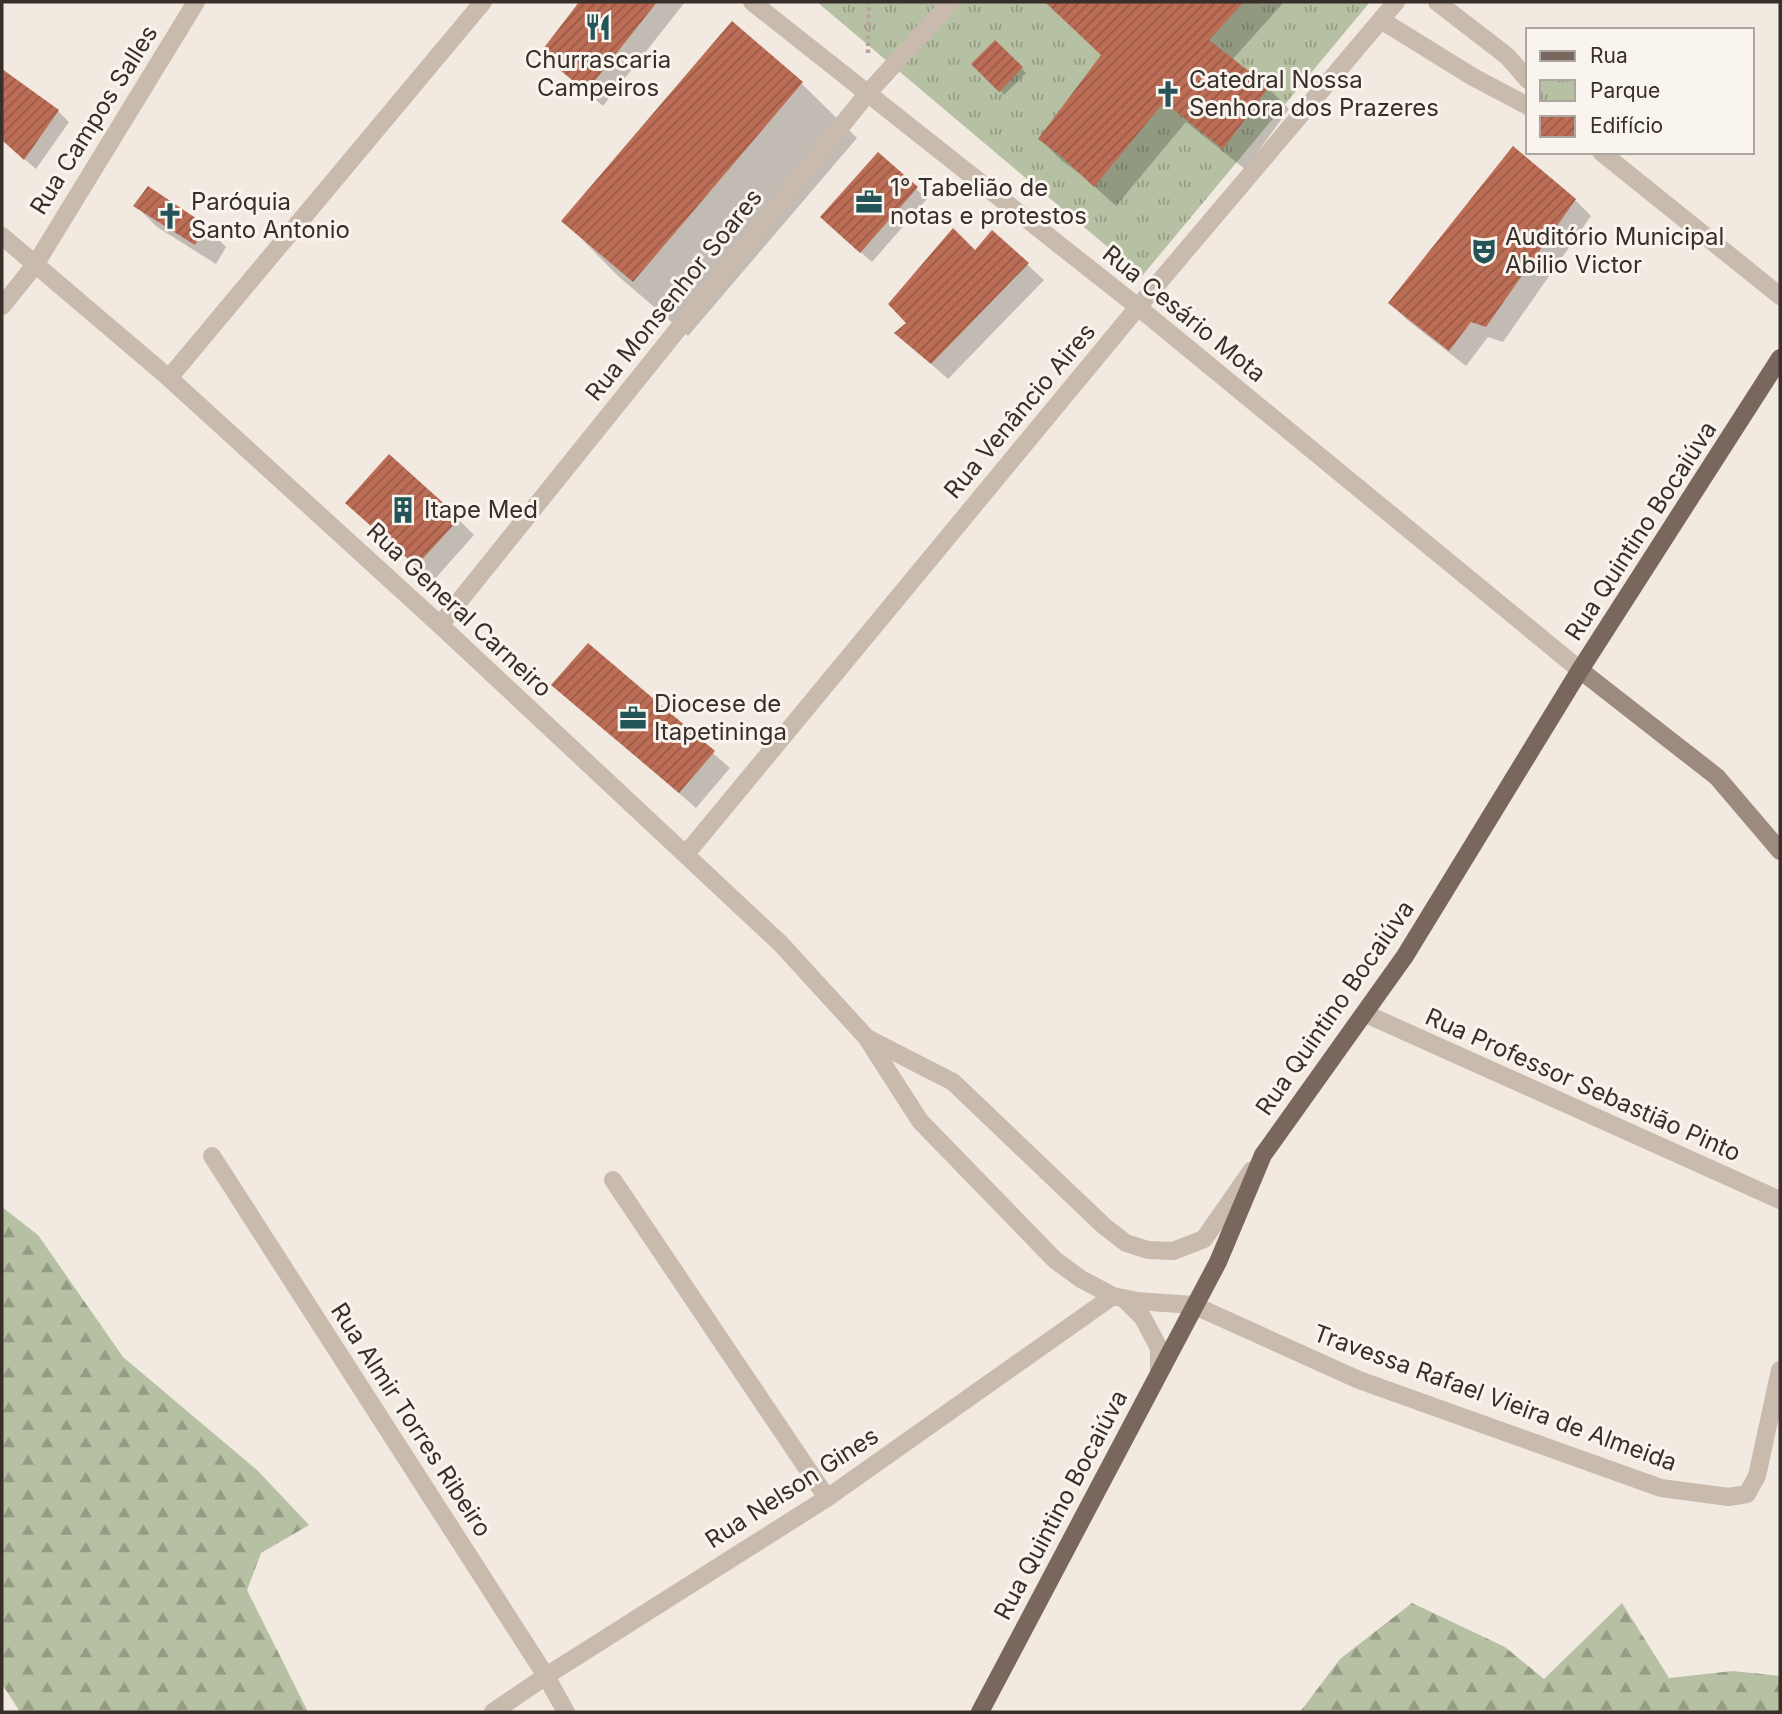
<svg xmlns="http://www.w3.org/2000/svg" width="1782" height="1714" font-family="Inter,sans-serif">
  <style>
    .forest { fill: url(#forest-firs) }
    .park { fill: url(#park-tufts) }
    .shadow { fill: #0003 }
    .building { fill: url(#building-hatch) }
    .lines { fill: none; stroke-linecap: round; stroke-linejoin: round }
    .path { stroke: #b5a498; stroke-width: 4.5; stroke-dasharray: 3.5 3.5; stroke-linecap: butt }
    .minor { stroke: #c9baae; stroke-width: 18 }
    .secondary { stroke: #9d8a7f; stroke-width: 18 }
    .primary { stroke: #79675e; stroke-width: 18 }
    .labels { text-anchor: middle; stroke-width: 6; stroke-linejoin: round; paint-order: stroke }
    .poi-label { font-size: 24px; fill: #382f2b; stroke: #f9f4ee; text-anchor: start }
    .street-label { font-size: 24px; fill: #382f2b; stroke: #f9f4ee }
  </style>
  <defs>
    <pattern id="forest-firs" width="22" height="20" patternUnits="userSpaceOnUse" patternTransform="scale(1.75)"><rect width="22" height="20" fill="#b6c0a2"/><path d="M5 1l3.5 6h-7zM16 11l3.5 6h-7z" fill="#959c84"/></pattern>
    <pattern id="park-tufts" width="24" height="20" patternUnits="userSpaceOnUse" patternTransform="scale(1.75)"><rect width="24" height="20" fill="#b6c0a2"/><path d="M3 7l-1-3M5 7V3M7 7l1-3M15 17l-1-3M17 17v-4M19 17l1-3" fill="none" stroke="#959c84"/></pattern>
    <pattern id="building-hatch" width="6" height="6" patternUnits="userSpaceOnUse" patternTransform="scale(1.75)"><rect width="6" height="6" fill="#bc6d55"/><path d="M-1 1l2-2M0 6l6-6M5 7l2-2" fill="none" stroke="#9a5a47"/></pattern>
  </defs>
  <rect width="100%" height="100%" fill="#f2eae1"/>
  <g class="forest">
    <polygon points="2,1207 38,1235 123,1357 258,1471 309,1525 261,1553 247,1590 308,1712 20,1712 2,1684"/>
    <polygon points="1412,1603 1505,1647 1544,1679 1622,1603 1669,1678 1733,1671 1780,1676 1780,1712 1300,1712 1340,1659"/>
  </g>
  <polygon class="park" points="817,2 1370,2 1142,276"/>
  <g class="shadow">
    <polygon points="581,2 685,2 603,106 542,53"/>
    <polygon points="1046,2 1284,2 1232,60 1268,88 1289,109 1245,169 1186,122 1116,206 1084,177 1061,160 1040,139 1103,56"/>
    <polygon points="732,24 802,84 857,138 688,336 618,276 564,221"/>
    <polygon points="995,42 1026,73 1004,95 974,64"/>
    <polygon points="2,71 58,111 69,122 36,169 2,140"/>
    <polygon points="878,154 927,199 872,262 832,227"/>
    <polygon points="1575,200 1591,216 1503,342 1488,337 1466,366 1406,319 1390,303"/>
    <polygon points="136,206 205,226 226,247 216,264 157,227"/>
    <polygon points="993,233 1044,280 948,379 896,333 909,323"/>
    <polygon points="364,519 458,519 474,535 433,581"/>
    <polygon points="588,645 730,768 696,808 554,685"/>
  </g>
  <g class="building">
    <polygon points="579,2 657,2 586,92 540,53"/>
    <polygon points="1045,2 1244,2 1209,40 1269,87 1223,149 1164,102 1094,187 1061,156 1038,139 1101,55"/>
    <polygon points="732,21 803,82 633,282 561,221"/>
    <polygon points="995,40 1023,67 999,92 971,64"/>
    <polygon points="2,69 59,110 24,160 2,140"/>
    <polygon points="1513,146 1576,199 1486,327 1471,322 1449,351 1388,303"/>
    <polygon points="878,152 918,187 860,253 820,217"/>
    <polygon points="148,186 206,225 195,245 133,206"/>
    <polygon points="953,228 975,250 992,230 1029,263 931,364 894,333 906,323 888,304"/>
    <polygon points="389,454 460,518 416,566 345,503"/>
    <polygon points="588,643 715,751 679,793 551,685"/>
  </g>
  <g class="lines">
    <polyline class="path" points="868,53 869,2"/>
    <g class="minor">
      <polyline points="752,2 1138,307 1580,670"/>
      <polyline points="1437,2 1507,56 1528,80"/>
      <polyline points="1381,20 1473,77 1528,106"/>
      <polyline points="1601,152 1780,296"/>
      <polyline points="2,236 169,378 440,625 781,944 866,1037 920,1121 1055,1260 1081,1279 1113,1296 1137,1301 1193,1305 1359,1380 1661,1488 1729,1497 1747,1494 1757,1476 1780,1370"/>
      <polyline points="2,306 35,265 196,2"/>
      <polyline points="169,378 483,2"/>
      <polyline points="440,625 867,94 951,2"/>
      <polyline points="686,854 1138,307 1396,2"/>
      <polyline points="1366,1014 1780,1200"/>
      <polyline points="869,1039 953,1082 1104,1226 1126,1243 1148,1250 1173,1251 1204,1239 1252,1170"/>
      <polyline points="212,1156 546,1676 566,1712"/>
      <polyline points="613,1180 827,1498"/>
      <polyline points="1123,1298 1143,1318 1159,1348 1159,1371"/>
      <polyline points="493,1712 546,1676 827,1498 1113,1296"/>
    </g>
    <polyline class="secondary" points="1580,670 1717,777 1780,851"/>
    <polyline class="primary" points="980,1712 1218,1262 1263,1155 1405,956 1580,670 1780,358"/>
  </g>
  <defs>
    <symbol id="restaurant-bare" viewBox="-9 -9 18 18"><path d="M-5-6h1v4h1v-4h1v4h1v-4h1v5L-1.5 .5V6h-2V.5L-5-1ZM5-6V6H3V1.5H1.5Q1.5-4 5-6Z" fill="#245457" stroke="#f9f4ee" stroke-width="2.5" paint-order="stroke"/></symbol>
    <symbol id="church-bare" viewBox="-9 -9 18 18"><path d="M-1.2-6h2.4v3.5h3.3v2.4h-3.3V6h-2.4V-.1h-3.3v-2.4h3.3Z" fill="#245457" stroke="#f9f4ee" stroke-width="2.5" paint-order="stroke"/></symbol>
    <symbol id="office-bare" viewBox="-9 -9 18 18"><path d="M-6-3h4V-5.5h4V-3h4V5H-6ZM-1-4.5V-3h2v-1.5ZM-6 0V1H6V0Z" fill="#245457" stroke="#f9f4ee" stroke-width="2.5" paint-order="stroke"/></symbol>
    <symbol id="theatre-bare" viewBox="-9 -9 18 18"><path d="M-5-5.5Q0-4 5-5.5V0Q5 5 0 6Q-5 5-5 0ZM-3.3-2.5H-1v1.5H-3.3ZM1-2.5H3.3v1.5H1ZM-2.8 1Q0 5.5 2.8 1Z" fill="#245457" stroke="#f9f4ee" stroke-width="2.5" paint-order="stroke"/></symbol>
    <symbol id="building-bare" viewBox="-9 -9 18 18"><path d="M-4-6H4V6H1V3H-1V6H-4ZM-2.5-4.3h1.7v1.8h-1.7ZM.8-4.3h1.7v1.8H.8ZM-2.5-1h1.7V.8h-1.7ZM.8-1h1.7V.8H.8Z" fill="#245457" stroke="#f9f4ee" stroke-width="2.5" paint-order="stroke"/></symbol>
  </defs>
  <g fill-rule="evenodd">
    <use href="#restaurant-bare" x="579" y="8" width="38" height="38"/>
    <use href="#church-bare" x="1149" y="75" width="38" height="38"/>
    <use href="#office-bare" x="850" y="183" width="38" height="38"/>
    <use href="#church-bare" x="151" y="197" width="38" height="38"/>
    <use href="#theatre-bare" x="1465" y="232" width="38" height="38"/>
    <use href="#building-bare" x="384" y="491" width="38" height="38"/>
    <use href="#office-bare" x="614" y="699" width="38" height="38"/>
  </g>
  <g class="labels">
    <g class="poi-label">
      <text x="598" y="68" text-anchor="middle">Churrascaria<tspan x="598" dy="28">Campeiros</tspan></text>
      <text x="1189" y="88">Catedral Nossa<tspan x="1189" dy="28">Senhora dos Prazeres</tspan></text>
      <text x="890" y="196">1° Tabelião de<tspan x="890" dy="28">notas e protestos</tspan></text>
      <text x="191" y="210">Paróquia<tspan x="191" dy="28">Santo Antonio</tspan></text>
      <text x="1505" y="245">Auditório Municipal<tspan x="1505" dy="28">Abilio Victor</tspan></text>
      <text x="424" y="518">Itape Med</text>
      <text x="654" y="712">Diocese de<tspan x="654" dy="28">Itapetininga</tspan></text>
    </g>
    <g class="street-label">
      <text transform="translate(94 120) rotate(-58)" y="8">Rua Campos Salles</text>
      <text transform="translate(674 295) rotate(-51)" y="8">Rua Monsenhor Soares</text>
      <text transform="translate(1184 314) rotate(39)" y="8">Rua Cesário Mota</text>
      <text transform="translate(1020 411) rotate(-50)" y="8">Rua Venâncio Aires</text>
      <text transform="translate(1641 531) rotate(-57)" y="8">Rua Quintino Bocaiúva</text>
      <text transform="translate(459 610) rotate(43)" y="8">Rua General Carneiro</text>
      <text transform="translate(1335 1008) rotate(-55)" y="8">Rua Quintino Bocaiúva</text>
      <text transform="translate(1583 1085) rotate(24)" y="8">Rua Professor Sebastião Pinto</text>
      <text transform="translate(1495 1398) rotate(20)" y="8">Travessa Rafael Vieira de Almeida</text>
      <text transform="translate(411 1420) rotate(57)" y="8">Rua Almir Torres Ribeiro</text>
      <text transform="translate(792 1488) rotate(-33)" y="8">Rua Nelson Gines</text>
      <text transform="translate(1061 1505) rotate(-62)" y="8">Rua Quintino Bocaiúva</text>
    </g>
  </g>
  <rect width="1782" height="1714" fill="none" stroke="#382f2b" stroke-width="7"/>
  <rect x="1526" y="28" width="228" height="126" fill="#f9f4ee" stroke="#aca5a0" stroke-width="2"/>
  <rect x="1540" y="51" width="35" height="10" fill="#79675e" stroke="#aca5a0" stroke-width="2"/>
  <text x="1590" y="63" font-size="21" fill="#382f2b">Rua</text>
  <rect x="1540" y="80" width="35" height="21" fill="url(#park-tufts)" stroke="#aca5a0" stroke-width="2"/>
  <text x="1590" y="98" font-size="21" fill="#382f2b">Parque</text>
  <rect x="1540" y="116" width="35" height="21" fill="url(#building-hatch)" stroke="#aca5a0" stroke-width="2"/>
  <text x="1590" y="133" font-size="21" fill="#382f2b">Edifício</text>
</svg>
